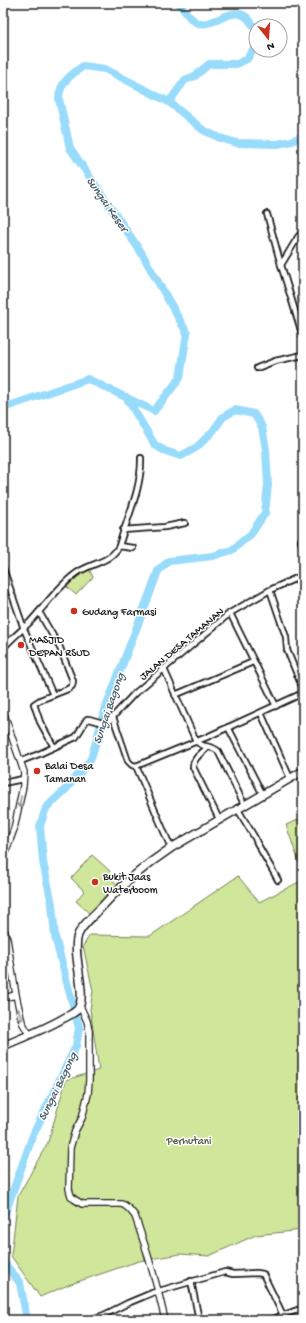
<svg xmlns="http://www.w3.org/2000/svg" width="306" height="1323" font-family="'Gochi Hand',sans-serif">
  <style>
    .green { fill: #cfe69b; stroke: #76815c }
    .lines { fill: none; stroke-linecap: round; stroke-linejoin: round }
    .river { stroke: #98dbfa; stroke-width: 8 }
    .minor-casing { stroke: #1c1c1c; stroke-width: 8 }
    .tertiary-casing { stroke: #1c1c1c; stroke-width: 8 }
    .trunk-casing { stroke: #1c1c1c; stroke-width: 10 }
    .minor { stroke: #fff; stroke-width: 4.5 }
    .tertiary { stroke: #fff; stroke-width: 5.5 }
    .trunk { stroke: #fff; stroke-width: 7 }
    .oneway { stroke: #999 }
    .poi-dot { fill: #c8321e; stroke: #fff; stroke-width: 1.5 }
    .labels { text-anchor: middle; stroke-width: 3; stroke-linejoin: round; paint-order: stroke }
    .poi-label { font-size: 11px; fill: #1c1c1c; stroke: #fff; text-anchor: start }
    .street-label { font-size: 11px; fill: #1c1c1c; stroke: #fff }
    .park-label { font-size: 11px; fill: #525942; stroke: #fff }
    .water-label { font-size: 12px; font-style: italic; fill: #475f6a; stroke: #fff }
  </style>
  <rect width="100%" height="100%" fill="#fff"/>
  <filter id="ink" filterUnits="userSpaceOnUse"><feTurbulence type="fractalNoise" baseFrequency=".025" numOctaves="2"/><feDisplacementMap in="SourceGraphic" scale="8" xChannelSelector="R" yChannelSelector="G"/><feConvolveMatrix kernelMatrix="1 2 1 2 8 2 1 2 1" color-interpolation-filters="sRGB"/></filter>
  <g filter="url(#ink)">
    <g class="green">
      <polygon points="89,569 93,577 76,595 67,587 79,575"/>
      <polygon points="303,818 303,874 286,825"/>
      <polygon points="92,855 110,871 107,875 118,885 91,915 76,901 84,891 71,878"/>
      <polygon points="238,876 259,902 303,880 303,1230 256,1235 209,1256 180,1254 139,1261 68,1285 40,1297 11,1256 18,1196 48,1142 66,1080 99,1070 90,1009 93,991 83,946 90,935 150,936"/>
    </g>
    <g class="lines">
      <g class="river">
        <path d="M179,3C184,10 190,20 198,23C215,28 235,1 250,21C252,24 255,27 256,31"/>
        <polyline points="169,102 185,80 195,76 209,64 237,64 247,59 256,45"/>
        <path d="M3,408L88,379L154,411L180,378L187,333L141,252L70,148L59,99C59,83 71,75 83,66L105,69L169,102L203,130L220,138L237,143L277,144L292,141L303,136"/>
        <polyline points="3,1219 33,1135 76,1046 79,1028 55,937 52,904 43,862 40,826 46,808 67,788 91,759 106,707 150,593 158,571 169,561 213,556 232,550 251,534 265,513 268,485 266,450 262,427 254,414 235,410 223,417 213,431 197,447 181,456 165,451 155,445 126,397"/>
        <polyline points="3,1259 5,1264 20,1283 27,1320"/>
      </g>
      <defs>
        <g id="minor">
          <polyline points="267,214 281,265"/>
          <polyline points="303,231 298,237 281,265 303,337"/>
          <polyline points="257,368 275,361 303,355"/>
          <polyline points="123,530 165,527 185,523"/>
          <polyline points="303,536 301,541 303,549"/>
          <polyline points="119,546 133,548"/>
          <polyline points="3,568 24,629 53,695"/>
          <polyline points="270,590 286,637 287,650 303,689"/>
          <polyline points="39,612 60,648 73,681 72,686 68,689 40,700 34,704 40,722 54,747"/>
          <polyline points="230,613 276,706"/>
          <path d="M3,648C11,639 21,631 30,622C44,607 57,588 74,575C88,563 110,564 119,546C127,518 142,488 141,458"/>
          <path d="M164,669L196,741C202,748 211,745 218,751L244,804"/>
          <polyline points="175,695 253,662"/>
          <polyline points="261,713 290,778"/>
          <polyline points="113,717 128,761 132,765 136,766 171,848"/>
          <polyline points="228,727 262,793"/>
          <path d="M208,747C202,753 193,758 193,767L219,819"/>
          <polyline points="21,761 39,754 76,737 87,719 89,719 103,723 108,722 134,694 230,613 270,590 303,575"/>
          <polyline points="136,766 207,737 303,693"/>
          <polyline points="3,783 23,779"/>
          <polyline points="237,808 255,838 257,843 278,880"/>
          <polyline points="3,973 12,970"/>
          <polyline points="191,1281 199,1320"/>
          <polyline points="88,1320 104,1315 128,1303 152,1293 225,1272 233,1274 257,1273 263,1274 283,1315"/>
          <polyline points="270,1320 303,1308"/>
        </g>
        <g id="tertiary">
          <polyline points="3,711 24,772 23,786 14,829 3,859"/>
          <polyline points="3,927 7,939 16,995 22,1022 29,1034"/>
          <polyline points="3,998 16,995"/>
          <path d="M80,1006L87,1021L89,1030V1080L88,1094L82,1118L75,1131L70,1148L69,1189L71,1196L74,1199L82,1204H121C127,1205 131,1211 135,1216C147,1250 157,1284 165,1320"/>
        </g>
        <path id="trunk" d="M3,1046C24,1037 45,1029 64,1018C68,1016 74,1013 77,1010C89,998 71,954 78,935C81,927 89,920 95,914C118,888 142,867 171,848L303,771"/>
      </defs>
      <use href="#minor" class="minor-casing"/>
      <use href="#tertiary" class="tertiary-casing"/>
      <use href="#trunk" class="trunk-casing"/>
      <use href="#minor" class="minor"/>
      <use href="#tertiary" class="tertiary"/>
      <use href="#trunk" class="trunk"/>
    </g>
    <defs><path id="oneway-shaft" d="M-6 0H5M1.5-3L5.5 0L1.5 3" fill="none" stroke-width="1.6" stroke-linecap="round" stroke-linejoin="round"/></defs>
    <g class="oneway">
      <use href="#oneway-shaft" transform="translate(20 802) rotate(101)"/>
      <use href="#oneway-shaft" transform="translate(20 1015) rotate(77)"/>
    </g>
  </g>
  <g class="poi-dot">
    <circle cx="74" cy="611" r="4"/>
    <circle cx="21" cy="645" r="4"/>
    <circle cx="37" cy="771" r="4"/>
    <circle cx="95" cy="882" r="4"/>
  </g>
  <g class="labels">
    <g class="poi-label">
      <text x="82" y="615">Gudang Farmasi</text>
      <text x="29" y="643">MASJID<tspan x="29" dy="13">DEPAN RSUD</tspan></text>
      <text x="45" y="769">Balai Desa<tspan x="45" dy="13">Tamanan</tspan></text>
      <text x="103" y="880">Bukit Jaas<tspan x="103" dy="13">Waterboom</tspan></text>
    </g>
    <g class="street-label">
      <text transform="translate(181 643) rotate(-40)" y="4">JALAN DESA TAMANAN</text>
    </g>
    <g class="park-label">
      <text x="189" y="1144">Perhutani</text>
    </g>
    <g class="water-label">
      <text transform="translate(108 204) rotate(55)" y="4">Sungai Keser</text>
      <text transform="translate(108 708) rotate(-71)" y="4">Sungai Bagong</text>
      <text transform="translate(57 1086) rotate(-64)" y="4">Sungai Bagong</text>
    </g>
  </g>
  <rect width="306" height="1323" fill="none" stroke="#fff" stroke-width="16"/>
  <rect x="8" y="8" width="290" height="1307" fill="none" stroke="#1c1c1c" stroke-width="1.5" filter="url(#ink)"/>
  <g transform="translate(268 38) rotate(163)"><circle r="19" fill="#ffffff" stroke="#a4a4a4"/>
  <path d="M0-3L7 15L0 10L-7 15Z" fill="#c8321e"/>
  <text y="-6" font-size="11" font-weight="bold" text-anchor="middle" fill="#1c1c1c">N</text>
  </g>
</svg>
